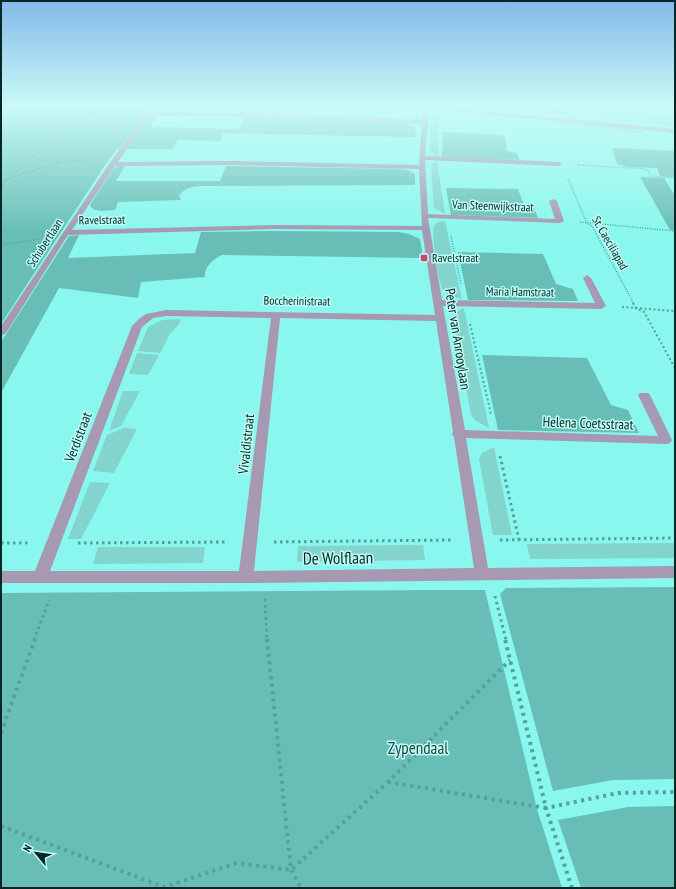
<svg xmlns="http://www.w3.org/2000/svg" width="676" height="889" font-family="'PT Sans Narrow',sans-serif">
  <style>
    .built { fill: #70ebe1 }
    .green { fill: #83d4cd }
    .forest { fill: #68beb6 }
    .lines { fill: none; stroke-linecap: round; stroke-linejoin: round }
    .path-far3 { stroke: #52a19b; stroke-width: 1.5; stroke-dasharray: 1 1.5; stroke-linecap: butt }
    .path-far2 { stroke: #52a19b; stroke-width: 2; stroke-dasharray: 2 2.5; stroke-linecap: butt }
    .path-far1 { stroke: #52a19b; stroke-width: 3; stroke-dasharray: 2.5 3.5; stroke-linecap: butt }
    .path { stroke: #52a19b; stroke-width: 4; stroke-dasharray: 3 4.5; stroke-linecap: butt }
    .street { fill: #a699b1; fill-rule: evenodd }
    .poi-dot { fill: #d3446a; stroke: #bffcf5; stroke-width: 1.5 }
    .labels { text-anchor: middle; stroke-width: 3; stroke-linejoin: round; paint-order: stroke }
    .far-street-label { font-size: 12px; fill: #032826; stroke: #bffcf5 }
    .far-poi-label { font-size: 12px; fill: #032826; stroke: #bffcf5; text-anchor: start }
    .street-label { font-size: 14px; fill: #032826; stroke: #bffcf5 }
    .near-street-label { font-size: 17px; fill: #032826; stroke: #bffcf5 }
    .near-park-label { font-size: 17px; fill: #1f4744; stroke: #bffcf5 }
  </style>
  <rect width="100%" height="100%" fill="#89f7ed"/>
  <g class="built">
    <polygon points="473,107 565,107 565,115"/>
    <polygon points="569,107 675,107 675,125 569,115"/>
  </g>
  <g class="green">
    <polygon points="670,107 675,107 675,126 652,124 651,114 672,116"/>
    <polygon points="432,113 439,114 438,156 430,152"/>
    <polygon points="550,122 642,130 643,134 611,129 550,123"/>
    <polygon points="437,161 445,214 434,208 431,165"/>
    <path d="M445,221L462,299C455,298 447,295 443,290C438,284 431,232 434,226C436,222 441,221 445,221Z"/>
    <polygon points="464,308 489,428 476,421 471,415 453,317 454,313"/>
    <polygon points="181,319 179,324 170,334 160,353 138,351 148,327 162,320"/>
    <polygon points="137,353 159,355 148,375 129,374"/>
    <polygon points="123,391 140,391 121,426 109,431"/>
    <polygon points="124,428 137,429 114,473 93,471 107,435"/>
    <polygon points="494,447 512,535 493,535 479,459 482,453"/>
    <polygon points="90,482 110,483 81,539 68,539"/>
    <polygon points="675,543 675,558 530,559 527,544"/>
    <polygon points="423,545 425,560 297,562 298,546"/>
    <polygon points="98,547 205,547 203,563 93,564"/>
  </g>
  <g class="forest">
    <polygon points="12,107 146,107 141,115 143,115 119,149 117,149 103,168 1,324 1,113"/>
    <polygon points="546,107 566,107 567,116 547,114"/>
    <polygon points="150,115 159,115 150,127 238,129 245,117 403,123 415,127 416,137 223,133 220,141 178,140 173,149 127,149"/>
    <polygon points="443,132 505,135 507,151 517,153 519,160 442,157"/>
    <polygon points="612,148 675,151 675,177 660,176 657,168 627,167 617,164"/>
    <path d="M119,166H125L116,181H220L226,166L399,169L407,170L415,174V185L200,186C191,187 184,188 179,196L181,200L118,202L115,210C107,210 94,214 90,205L114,168Z"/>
    <polygon points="640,177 664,178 675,196 675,230 670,230"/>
    <polygon points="446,188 518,189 524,205 534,207 538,218 451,215"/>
    <path d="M272,231L399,232L409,234L420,239L423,258L222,255C213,259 204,267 205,277L141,282L138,298L59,288L1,393V342L69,236L79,235L68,258L195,253L201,232Z"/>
    <polygon points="458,252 543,254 556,284 573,289 578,301 468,300"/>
    <polygon points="482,355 587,358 611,405 628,410 639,433 498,430"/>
    <polygon points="675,587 675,779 613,780 553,791 500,594 506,588"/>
    <polygon points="445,590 485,590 537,809 562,888 1,888 1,593"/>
    <polygon points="675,806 675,888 581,888 558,820 628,807"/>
  </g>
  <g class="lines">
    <g class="path-far3">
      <polyline points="1,111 10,107"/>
      <polyline points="76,124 120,117"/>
      <polyline points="32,156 60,162 92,160"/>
      <polyline points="578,165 647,169 651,176 675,178"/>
      <polyline points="568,179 587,223 592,226 634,304"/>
      <polyline points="1,181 60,162"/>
      <polyline points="1,189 4,183 41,149 61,136 73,125 105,107"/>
      <polyline points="580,222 675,231"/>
      <polyline points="451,236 461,284"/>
      <polyline points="1,245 39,239"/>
    </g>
    <g class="path-far2">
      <polyline points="633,303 636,308 644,312 675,368"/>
      <polyline points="622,307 675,311"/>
      <polyline points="470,324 491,414"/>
    </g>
    <g class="path-far1">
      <polyline points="500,456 519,540"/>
      <polyline points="500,540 675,538"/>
      <polyline points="274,542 453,540"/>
      <polyline points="1,543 29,543"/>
      <polyline points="78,543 227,542"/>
      <polyline points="495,596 506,640"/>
      <polyline points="265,599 267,640"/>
      <polyline points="34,640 49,600"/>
    </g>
    <g class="path">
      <polyline points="267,639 291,870 301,888"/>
      <polyline points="1,733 35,639"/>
      <polyline points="388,782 546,808 505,639"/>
      <polyline points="1,826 164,887 237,863 291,870 388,782 510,660"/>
      <polyline points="572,888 546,808 618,793 675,792"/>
    </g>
    <path class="street" d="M149,107L154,108L151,112L243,113L422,120L424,107H440L675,129V133L429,109L425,156L559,162L562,164L559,166L425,160L428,214L555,219L549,201L553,199L557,201L564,221L560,223L428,218L442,300L595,303L583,278L587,275L591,278L606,306L601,309L443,306L465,430L658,436L638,395L640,393H648L650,395L672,440L670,443L666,444L466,438L488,568L675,566V578L246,583H1V571H35L132,326L140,318L146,314L166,310L435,315L422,230L274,229L68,235L6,333L1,336V326L109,164ZM149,116L243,117L422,124L419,165L226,161L118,162ZM226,165L419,169L422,226L274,225L72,230L115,166ZM166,316L271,318L239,571H50L142,327L153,318ZM280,318L436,321L453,432L452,434L454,437L474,568L254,571Z"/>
  </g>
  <linearGradient id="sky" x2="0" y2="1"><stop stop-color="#84b8ea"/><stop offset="0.46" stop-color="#cafbf7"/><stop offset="1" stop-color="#cafbf7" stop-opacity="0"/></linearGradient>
  <rect width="676" height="231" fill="url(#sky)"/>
  <rect class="poi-dot" x="420" y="254" width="8" height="8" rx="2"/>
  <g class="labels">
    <g class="far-street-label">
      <text transform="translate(493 206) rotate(2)" y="4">Van Steenwijkstraat</text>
      <text transform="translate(102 220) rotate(-1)" y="4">Ravelstraat</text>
      <text transform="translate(45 243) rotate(-57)" y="4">Schubertlaan</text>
      <text transform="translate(610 243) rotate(60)" y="4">St. Caeciliapad</text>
      <text transform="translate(520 292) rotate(1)" y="4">Maria Hamstraat</text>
      <text transform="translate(297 301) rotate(1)" y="4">Boccherinistraat</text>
    </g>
    <g class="far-poi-label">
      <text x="432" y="262">Ravelstraat</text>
    </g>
    <g class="street-label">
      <text transform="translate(458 339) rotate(81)" y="5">Peter van Anrooylaan</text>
      <text transform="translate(588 423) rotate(2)" y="5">Helena Coetsstraat</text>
      <text transform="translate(78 437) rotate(-69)" y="5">Verdistraat</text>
      <text transform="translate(246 444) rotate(-84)" y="5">Vivaldistraat</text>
    </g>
    <g class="near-street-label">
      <text transform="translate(338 558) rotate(-1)" y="6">De Wolflaan</text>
    </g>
    <g class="near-park-label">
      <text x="418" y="754">Zypendaal</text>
    </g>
  </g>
  <rect width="676" height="889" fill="none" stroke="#032826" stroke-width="4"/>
  <g transform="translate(36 853) rotate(299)" stroke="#bffcf5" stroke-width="3" paint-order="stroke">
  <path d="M0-3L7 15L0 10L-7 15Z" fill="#032826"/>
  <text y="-6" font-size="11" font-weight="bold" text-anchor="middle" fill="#032826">N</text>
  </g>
</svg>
